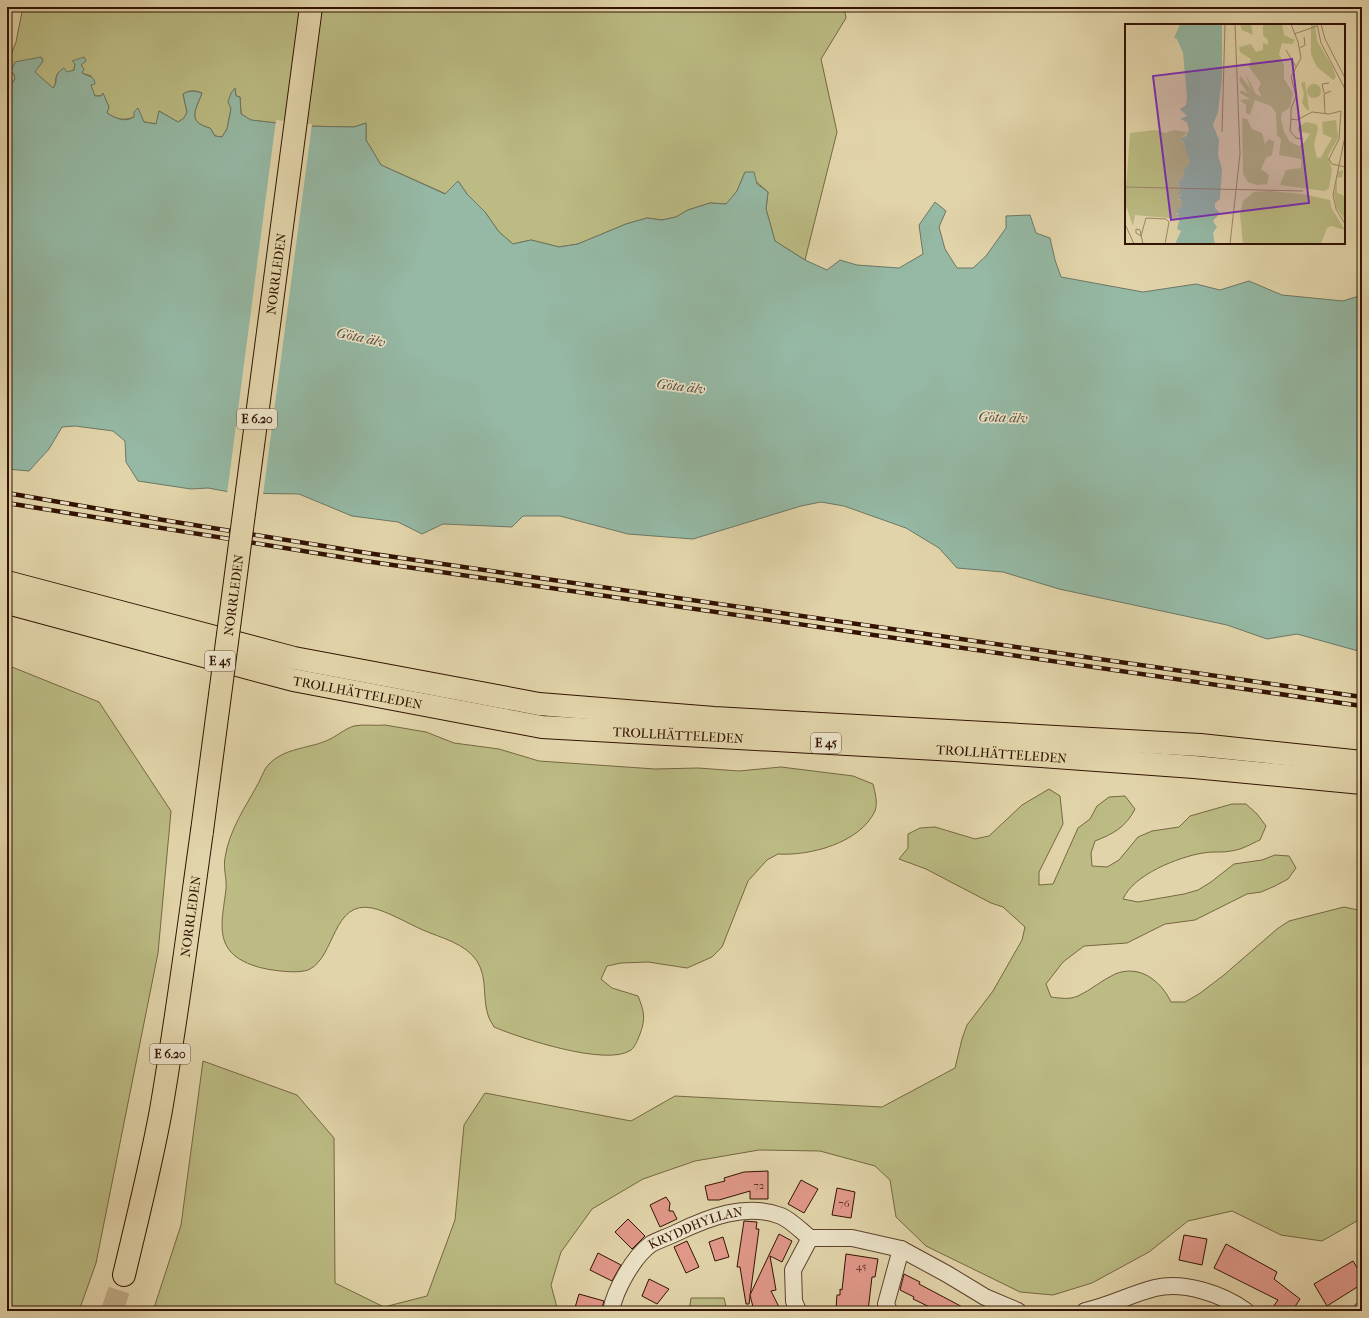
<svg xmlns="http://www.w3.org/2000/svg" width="1369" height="1318" font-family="'IM FELL French Canon',serif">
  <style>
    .green { fill: #bbbb83; stroke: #766742 }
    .water { fill: #95b9a5; stroke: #6d7764 }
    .pier { fill: #e2d4aa }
    .building { fill: #e2998b; stroke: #321302 }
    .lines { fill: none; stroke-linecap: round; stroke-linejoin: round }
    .highway-tunnel { stroke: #bfad88; stroke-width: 22; stroke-dasharray: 22 11; stroke-linecap: butt }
    .minor-casing { stroke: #5e432c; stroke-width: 18 }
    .highway-casing { stroke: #321302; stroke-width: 24 }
    .minor { stroke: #ece3c8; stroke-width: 16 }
    .highway { stroke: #e2d4aa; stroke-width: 22 }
    .rail-casing { stroke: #321302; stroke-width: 4.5 }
    .rail { stroke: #ece3c8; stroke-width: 3; stroke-dasharray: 9; stroke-linecap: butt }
    .highway-bridge-casing { stroke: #321302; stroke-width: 24; stroke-linecap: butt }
    .highway-bridge { stroke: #e2d4aa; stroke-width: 22 }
    .labels { text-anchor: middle; stroke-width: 3.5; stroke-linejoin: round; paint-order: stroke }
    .number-label { font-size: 11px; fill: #5e3424 }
    .shield { fill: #ece3c8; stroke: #6a513d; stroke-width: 1 }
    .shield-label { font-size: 12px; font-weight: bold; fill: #321302 }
    .street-label { font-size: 13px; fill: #321302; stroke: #ece3c8 }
    .water-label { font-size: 14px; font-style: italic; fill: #554d3b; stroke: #ece3c8 }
    .inset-road { fill: none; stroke: #9c8767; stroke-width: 1 }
    .view { fill: #7b2cbf; fill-opacity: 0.15; stroke: #7b2cbf; stroke-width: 2 }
    .inset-edge { fill: none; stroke: #321302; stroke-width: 2 }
  </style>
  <rect width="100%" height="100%" fill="#e2d4aa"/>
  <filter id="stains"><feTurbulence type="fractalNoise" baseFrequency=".005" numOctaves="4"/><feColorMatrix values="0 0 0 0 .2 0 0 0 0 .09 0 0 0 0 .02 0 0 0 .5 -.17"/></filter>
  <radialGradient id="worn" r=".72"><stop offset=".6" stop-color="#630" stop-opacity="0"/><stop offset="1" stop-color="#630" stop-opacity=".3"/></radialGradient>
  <g class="green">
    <path d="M23,7H844L846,18L821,59L837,132L805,260L775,241L766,209L768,192L745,172L737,191L727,204L710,203L688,210L676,217L662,220L647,218L626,224L578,244L559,247L531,240L513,244L499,232L485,212L467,194L458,181L446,194L381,165L366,140V123L354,127L301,126L250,120L241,114L240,97L236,96L235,89L227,129L222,137L215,136L210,128C186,122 196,109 202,93C195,90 189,90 183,94L187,112L185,118L178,122L159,111L157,124L144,122L140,115C126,120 121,122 107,113L109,107L103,94L101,96H95L91,89V76L82,73L79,60L73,61L75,64L74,70L67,73L62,70C53,74 58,82 53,88L34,72L43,61L41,57L14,74L15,79L11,85L7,84V65L16,42Z"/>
    <polygon points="7,665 99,702 171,811 158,953 96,1263 79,1311 7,1311"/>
    <path d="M385,725L426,732L454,743L499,749L539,761L655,769L698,768L739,771L781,767L853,776L873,784C875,792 878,803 875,811C860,843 810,856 778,854L767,860L748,881L722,947L712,957L687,968L648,962L621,963L607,966L601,979L612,988L638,996C644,1011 646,1018 640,1034C638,1039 635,1047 631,1050C607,1067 520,1038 494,1027C492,1023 489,1019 488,1015C482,996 488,979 477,961C465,943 441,938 423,930C409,924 387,911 372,908C333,900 335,956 310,969C300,975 266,970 255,966C212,952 222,923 226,889C227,879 223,868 225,858C229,830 246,806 259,782C262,776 264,769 269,764C285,748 306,749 326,741C336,737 344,729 354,726C363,724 376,726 385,725Z"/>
    <path d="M1049,789L1060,796L1063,824L1039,872V885L1053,884L1078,828L1090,819L1097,806L1109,797L1125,796L1135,809C1126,827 1113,834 1095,841L1091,853L1092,866L1107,867L1119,860L1138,837L1152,831L1179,827L1190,816L1232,804H1246L1257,814L1266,826L1260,840C1251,844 1241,850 1231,851C1222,853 1212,851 1203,853C1178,857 1133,875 1123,899L1138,902L1184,894L1198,890L1211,882L1234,864L1262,860L1275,855L1289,856L1296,868L1288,879L1275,886L1261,892L1247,894L1195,920L1165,924L1127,943L1084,946L1063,962L1046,984L1051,997C1060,998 1069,1000 1078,996C1091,990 1102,980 1115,974C1140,964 1161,981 1171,1002H1185L1199,994L1224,975L1277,929L1289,921L1344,907L1358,910L1362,915V1218L1322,1241L1281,1235L1232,1211L1188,1221L1149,1252L1092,1283L1053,1295L1020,1292L926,1246L896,1217L890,1180L875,1166L820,1151L759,1150L695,1161L643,1179L592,1209L561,1252L551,1285L558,1311H153L181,1225L203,1061L297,1095L334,1138L335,1283L384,1307L427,1296L455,1220L464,1125L485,1093L631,1121L675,1096L882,1107L955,1068L962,1039L967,1025L993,991L1022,940L1025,927L1003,907L991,903L926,869L899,859L908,848V834L920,828L935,827L975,839L989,836L1022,805Z"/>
    <polygon points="691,1298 724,1298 727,1311 689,1311"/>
  </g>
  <path class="water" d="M41,57L43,61L35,72L53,88C60,79 51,77 64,68L67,72L74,70L75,64L72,61L84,57L86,61L81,65L84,69L82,73C89,77 94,75 95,84L91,85L95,96H101L103,93L109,107L107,113C115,118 125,123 134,117V112L138,108L144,122L156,124L159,111L178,122L184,118L187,112L183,94C189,90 195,91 202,93C196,109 186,122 210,128L215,136L222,137L227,129L231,109L228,102L231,93L235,88L236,96L240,97L241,114L251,120L301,126L354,127L366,123V140L381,165L445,194L458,181L467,194L485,212L499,232L513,244L531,240L559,247L578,244L626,224L647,218L662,220L676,217L688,210L710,203L726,204L737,191L745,172H754L757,184L768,192L766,209L775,241L805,260L827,270L840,260L857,265L899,268L923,254L919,225L935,202L946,211L939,227L945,249L957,268H973L986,256L1006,228V216L1030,215L1036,233L1050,238L1055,260L1061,277L1143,292L1196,284L1220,290L1249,281L1282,295L1343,301L1362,295V652L1297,634L1267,639L1227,625L1059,589L1003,572L957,568L939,548L906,528L844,506L821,502L801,506L693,539L628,534L560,516H523L512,527L443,524L422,534L398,522L352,516L299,494L235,493L208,488L191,489L138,481L126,462L125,441L113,431L75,426L62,427L49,449L29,471L7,469V84L11,85L15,79L14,74L11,71L15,62Z"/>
  <polygon class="pier" points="276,120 312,124 263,495 235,495 227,494"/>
  <g class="building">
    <polygon points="768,1171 768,1199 750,1199 750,1191 719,1200 708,1200 705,1186 725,1181 724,1178 744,1172"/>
    <polygon points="801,1180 818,1189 804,1213 788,1204"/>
    <polygon points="837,1188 855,1192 851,1218 832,1215"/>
    <polygon points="666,1197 670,1203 669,1211 673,1211 677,1219 660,1227 650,1205"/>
    <polygon points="628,1219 645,1236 632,1249 615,1232"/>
    <polygon points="744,1221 757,1222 756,1229 759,1229 749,1304 746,1304 740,1267 737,1267"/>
    <polygon points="779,1234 792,1241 782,1262 770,1256 776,1290 771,1291 781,1311 754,1311 750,1295"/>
    <polygon points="1184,1235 1207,1239 1202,1265 1179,1260"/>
    <polygon points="723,1237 729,1257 715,1261 709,1242"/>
    <polygon points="687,1241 699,1267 686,1273 674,1247"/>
    <polygon points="1226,1244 1277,1272 1274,1279 1300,1299 1292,1311 1279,1311 1273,1307 1278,1300 1214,1268"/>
    <polygon points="598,1253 621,1265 612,1281 590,1270"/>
    <polygon points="846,1254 878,1259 875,1277 872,1277 868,1311 836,1308 837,1295 840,1295 840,1289 842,1290"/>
    <polygon points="1353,1261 1362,1276 1362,1284 1327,1306 1314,1284"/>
    <polygon points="904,1274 920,1282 919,1284 970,1311 938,1311 913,1299 914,1297 900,1290"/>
    <polygon points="649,1279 669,1289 657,1304 642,1296"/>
    <polygon points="579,1294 604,1301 601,1311 574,1311"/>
  </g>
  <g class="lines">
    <polyline class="highway-tunnel" points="112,1311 124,1275"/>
    <defs>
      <g id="minor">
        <polyline points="810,1238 852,1238 901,1249 947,1274 985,1297 1018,1311"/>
        <path id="s1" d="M611,1311C615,1290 633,1257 651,1244C658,1240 668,1237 676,1233C707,1218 746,1202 781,1216C791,1220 802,1232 810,1238L793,1270L794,1301L798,1311"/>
        <polyline points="889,1311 886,1304 901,1249"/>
        <path d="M1085,1311C1109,1306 1131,1294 1155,1288C1184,1281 1222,1294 1246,1311"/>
        <polyline points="1361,1311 1362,1310"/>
      </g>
      <g id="highway">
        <polyline points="7,582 294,658 539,704 714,718 1200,745 1362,762"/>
        <path id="s2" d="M7,603L293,680L542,727L955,750L1194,767L1362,783"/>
        <path id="s3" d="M124,1275C137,1220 151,1165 161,1110C177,1017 189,924 202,831"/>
      </g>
    </defs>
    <use href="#minor" class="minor-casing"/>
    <use href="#highway" class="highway-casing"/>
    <use href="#minor" class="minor"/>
    <use href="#highway" class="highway"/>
    <defs>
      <g id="rail">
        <polyline points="7,493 169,521 367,553 1362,697"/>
        <polyline points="7,503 365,561 1362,706"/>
      </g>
    </defs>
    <use href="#rail" class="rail-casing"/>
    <use href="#rail" class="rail"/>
    <defs>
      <g id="highway-bridge">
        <path id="s4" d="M202,831L311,7"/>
      </g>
    </defs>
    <use href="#highway-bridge" class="highway-bridge-casing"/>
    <use href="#highway-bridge" class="highway-bridge"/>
  </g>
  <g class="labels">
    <g class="number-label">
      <text x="759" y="1189">72</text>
      <text x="844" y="1207">76</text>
      <text x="861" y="1270">45</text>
    </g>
    <g class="shield">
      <rect x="237" y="409" width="40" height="20" rx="3"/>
      <rect x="205" y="651" width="30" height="20" rx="3"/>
      <rect x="811" y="733" width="30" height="20" rx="3"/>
      <rect x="150" y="1044" width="40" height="20" rx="3"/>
    </g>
    <g class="shield-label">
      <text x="257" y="423">E 6.20</text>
      <text x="220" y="665">E 45</text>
      <text x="826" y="747">E 45</text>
      <text x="170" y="1058">E 6.20</text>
    </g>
    <g class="street-label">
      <text dy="5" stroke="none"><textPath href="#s4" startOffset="562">NORRLEDEN</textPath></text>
      <text dy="5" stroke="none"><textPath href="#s4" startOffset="238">NORRLEDEN</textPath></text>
      <text dy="5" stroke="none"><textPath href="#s2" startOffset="362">TROLLHÄTTELEDEN</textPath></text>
      <text dy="5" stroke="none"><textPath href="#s2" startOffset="686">TROLLHÄTTELEDEN</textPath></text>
      <text dy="5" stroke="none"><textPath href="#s2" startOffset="1010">TROLLHÄTTELEDEN</textPath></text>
      <text dy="5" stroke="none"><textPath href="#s3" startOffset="365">NORRLEDEN</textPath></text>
      <text dy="5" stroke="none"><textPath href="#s1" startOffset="127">KRYDDHYLLAN</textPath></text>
    </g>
    <g class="water-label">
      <text transform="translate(361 337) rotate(12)" y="5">Göta älv</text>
      <text transform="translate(681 386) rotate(7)" y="5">Göta älv</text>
      <text transform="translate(1003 417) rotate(2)" y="5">Göta älv</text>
    </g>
  </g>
  <g transform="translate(1125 24)">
    <rect width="220" height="220" fill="#e2d4aa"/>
    <path d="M115,0H126L128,11L117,6ZM138,0H157L159,11L170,16L167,20L157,19L154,30L159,41V55L168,69L165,83L157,89L156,95L159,108L165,118L174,122L178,120L185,110L173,107V103L181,98L191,100L193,104L189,121L192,134L196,133L207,114L198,110L197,98L211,96L213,114L203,132L207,146L204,164L200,167L155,161L161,146L176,144V135L154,131L156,115L152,111L151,89L146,82L130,76L125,91L121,89V81L115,76L125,75L115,69L116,66L123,70L114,56L116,52L126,66L120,49L131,70L137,73L133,65L136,59L124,43L126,35L115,28L114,23L126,20L131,28L138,26V19L143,21V16L138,11ZM186,0H190L192,17L207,42L211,53L208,56L192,43L189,37L186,30ZM180,58L184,85L183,87L177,79L179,70L176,59ZM182 67a7 7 0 1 1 14 0a7 7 0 1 1-14 0ZM117,94L122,95L127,105L137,109L140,120L144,115L149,118L147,131L141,134L136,145L144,151L142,160L132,161L123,158L118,150ZM30,106L41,109L49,106L63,108L54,116L58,117L65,139L59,146L58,154L54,156L55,168L53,170L57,171L53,176H56L57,182L51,191L55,195L10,191L8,202L0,179L5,109ZM218,146L217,153L212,154V169L218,171L220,178V196L211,183L209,170L213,148ZM144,167L177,170L205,176L207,185L220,206L206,202L202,204L196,220H118L115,190L118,177L129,168Z" fill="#bbbb83"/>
    <path d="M55,0H97V55L93,88L88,101L94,116L93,131L97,145L95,175L90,179V184L95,189L88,197L92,203L88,209L90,220H50L56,207L52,205L55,194L51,191L54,190L51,187L57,182L56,176L53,174L57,171L52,170L55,168L54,156L58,154L59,146L65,139L58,117L54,115L61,112L64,106L62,98L55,95L62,92L55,85L61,81L62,72L58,29L52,15L49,14Z" fill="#95b9a5"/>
    <path class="inset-road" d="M192,0L196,19L220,65M196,0L200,15L220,54M169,10L192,2M175,24L180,21L179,13M161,26L171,43M199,69L197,60L204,59M0,75V108M200,90L199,70L206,67M166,95V85L171,72L166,53L176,34L173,18L166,0M97,108L100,0M220,112L208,171L211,185L220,200M178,115L171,114L165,107L166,95L172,96L187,88L204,90L216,87L214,115L204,135L207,140L220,143M220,147V176M0,163L178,167M0,200L9,220M16,212L21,194L41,195L44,198L40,220M16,212L11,209V205L15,206L18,220M105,220L115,130L110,0"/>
    <path class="view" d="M167,35L184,179L46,196L28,52Z"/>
    <rect width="220" height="220" class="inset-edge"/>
  </g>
  <rect width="1369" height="1318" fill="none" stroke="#e2d4aa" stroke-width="24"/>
  <rect x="8" y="8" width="1353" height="1302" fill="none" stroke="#321302" stroke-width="2"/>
  <rect x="12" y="12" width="1345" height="1294" fill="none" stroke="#321302"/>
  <rect width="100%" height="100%" filter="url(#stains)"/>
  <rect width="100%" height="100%" fill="url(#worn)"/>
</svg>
